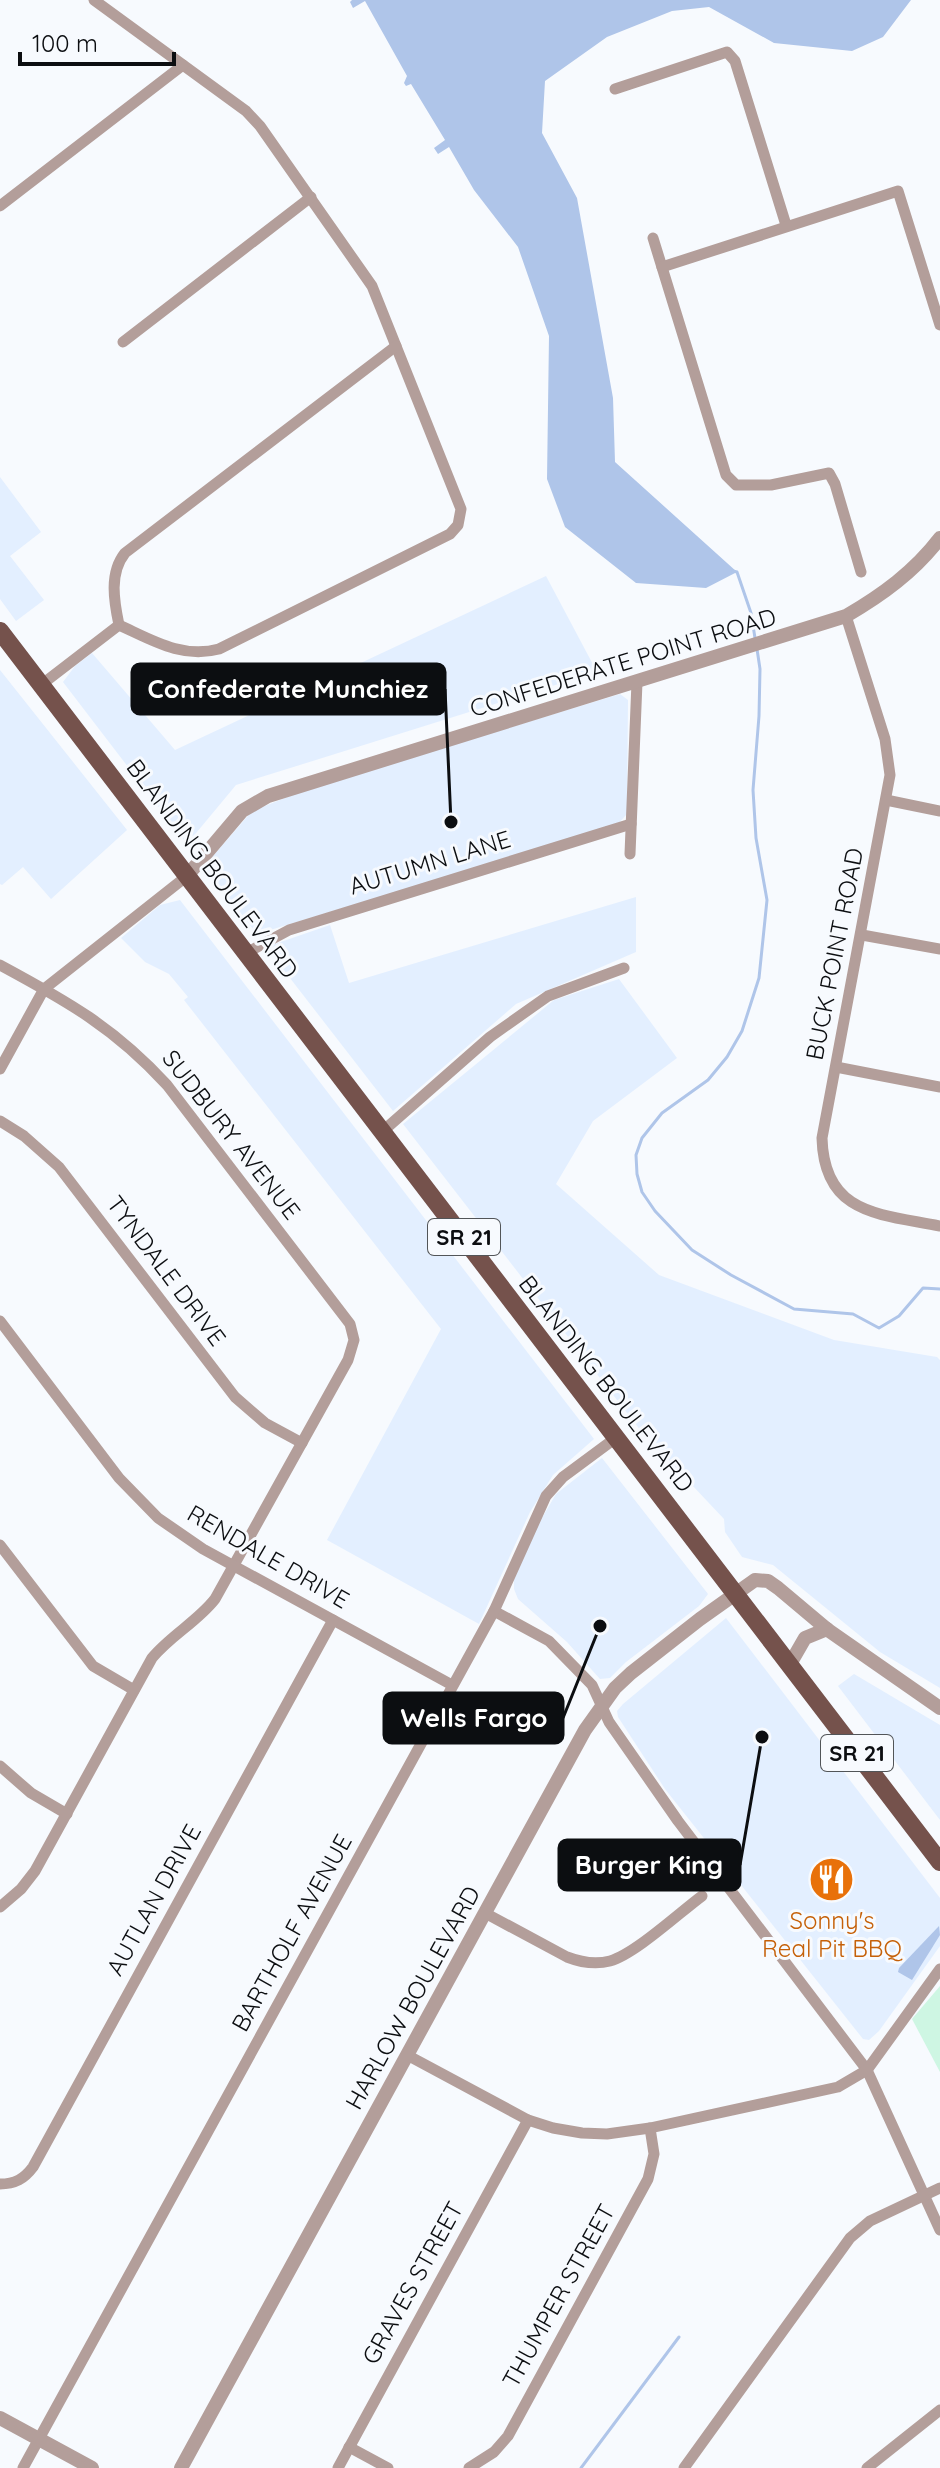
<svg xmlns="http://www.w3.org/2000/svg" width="940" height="2468" font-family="Quicksand,sans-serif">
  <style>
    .built { fill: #e3efff }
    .green { fill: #cef6e3 }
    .water { fill: #afc5e9 }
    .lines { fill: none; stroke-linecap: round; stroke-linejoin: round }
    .stream { stroke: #afc5e9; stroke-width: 3 }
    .minor { stroke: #b39e9a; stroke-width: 11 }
    .tertiary { stroke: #b39e9a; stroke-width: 14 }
    .primary { stroke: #75524c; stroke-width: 18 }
    .labels { text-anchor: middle; stroke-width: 6; stroke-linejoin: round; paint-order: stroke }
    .shield { fill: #f7fafe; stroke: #525558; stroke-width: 2 }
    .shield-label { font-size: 22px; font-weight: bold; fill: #0c0e11 }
    .street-label { font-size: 24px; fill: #0c0e11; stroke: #f7fafe }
    .food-label { font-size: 24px; fill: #c56008; stroke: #f7fafe }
    .leader { fill: none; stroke: #0c0e11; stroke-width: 3 }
    .callout-dot { fill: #0c0e11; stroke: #f7fafe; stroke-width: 3 }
    .callout { fill: #0c0e11; stroke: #0c0e11; stroke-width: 3 }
    .callout-label { font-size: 26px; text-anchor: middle; font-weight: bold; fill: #fff }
  </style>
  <rect width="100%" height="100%" fill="#f7fafe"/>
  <g class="built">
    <polygon points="0,477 41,532 10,556 44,600 16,621 0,599"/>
    <polygon points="546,576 597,672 236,785 187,844 63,682 75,666 92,653 175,750"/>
    <polygon points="0,670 127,830 51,899 23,867 2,885 0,884"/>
    <polygon points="620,694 628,700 627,814 617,825 257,934 206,869 207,863 252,811 308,789"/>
    <polygon points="636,897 636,952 516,1004 393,1111 269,951 272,945 330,925 349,983"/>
    <polygon points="180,900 594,1439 553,1475 530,1512 479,1624 327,1540 441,1329 184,1000 188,997 169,974 145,962 121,938 160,905"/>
    <polygon points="619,979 677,1058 593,1121 556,1184 659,1275 834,1340 937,1357 940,1360 940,1688 880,1652 773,1565 742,1557 725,1532 724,1519 641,1431 403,1124 554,1000"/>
    <polygon points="602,1458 708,1594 699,1606 626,1662 610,1678 600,1679 567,1642 518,1599 514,1589 514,1579 539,1523 556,1494"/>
    <polygon points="726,1618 940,1898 940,1946 879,2031 869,2040 863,2039 665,1789 618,1717 617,1711 623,1704"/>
    <polygon points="854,1674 940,1725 940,1820 838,1686"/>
  </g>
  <polygon class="green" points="940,1986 940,2072 912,2019"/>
  <g class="water">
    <polygon points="352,0 911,0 883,37 852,51 774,43 709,7 672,11 607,37 545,81 542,133 577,198 613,398 615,462 737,572 706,588 636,583 565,527 547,479 549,336 518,247 474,190 449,147 438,154 434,148 445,140 411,84 406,86 404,83 407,76 365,1 353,8 350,2"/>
    <polygon points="939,1926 940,1935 912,1980 898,1972 899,1968"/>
  </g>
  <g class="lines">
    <g class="stream">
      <polyline points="733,571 737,572 751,613 755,638"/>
      <polyline points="757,649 760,669 759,716 753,790 756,838 767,900 759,978 742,1031 727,1057 708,1080 662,1113 642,1138 636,1155 637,1174 642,1192 655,1211 692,1250 731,1275 794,1309 853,1314 879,1328 899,1316 923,1288 940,1289"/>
      <polyline points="581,2468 679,2337"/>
    </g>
    <g class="minor">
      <path d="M94,0L246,111L260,126L372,286L461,509L458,525L450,534L219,649C182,659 152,640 119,625"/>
      <polyline points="615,89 727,52 735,61 786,225"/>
      <polyline points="0,206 183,65"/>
      <polyline points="653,238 726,475 736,485 771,485 829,473 835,484 861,572"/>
      <polyline points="662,267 898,191 940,325"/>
      <polyline points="123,342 311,197"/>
      <path d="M846,616L885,739L890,775L822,1138C824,1215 880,1214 940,1226"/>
      <path d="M119,625C114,601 109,573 125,553L396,346"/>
      <polyline points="41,685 119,625"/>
      <polyline points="886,800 940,811"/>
      <polyline points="630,854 637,682"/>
      <polyline points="862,935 940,949"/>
      <polyline points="246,953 289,930 631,824"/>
      <path d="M0,965C67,1001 115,1028 167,1085L350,1324L354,1340L348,1360L215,1599C197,1622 171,1635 152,1658L35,1871L21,1889L0,1907"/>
      <polyline points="836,1067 940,1087"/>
      <polyline points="0,1069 44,989 187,876"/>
      <polyline points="0,1121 24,1136 59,1167 235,1397 265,1423 302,1443"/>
      <polyline points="383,1131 490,1037 548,996 624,968"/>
      <polyline points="0,1321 119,1478 158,1518 203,1549 452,1685"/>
      <polyline points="0,1545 93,1666 134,1690"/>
      <polyline points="494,1611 549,1641 592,1685 609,1722 678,1821 867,2070 940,2230"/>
      <polyline points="0,1766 31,1793 67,1814"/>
      <path d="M485,1913L567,1957C580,1962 595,1965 610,1961C635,1954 679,1913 702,1896"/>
      <polyline points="407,2055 528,2120 553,2128 582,2133 607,2134 650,2128 838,2087 867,2070 940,1969"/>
      <path d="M0,2184C15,2184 24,2179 33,2167L333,1620"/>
      <polyline points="349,2447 388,2468"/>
      <polyline points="23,2468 494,1611 546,1496 563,1477 617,1437"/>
      <polyline points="338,2468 528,2120"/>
      <polyline points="469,2468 494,2452 508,2436 648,2179 654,2154 650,2128"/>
      <polyline points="684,2468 850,2238 870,2221 940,2188"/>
      <polyline points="867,2468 940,2410"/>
    </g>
    <g class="tertiary">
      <path d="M187,876L242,811L268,796L846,616C882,595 914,572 940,538"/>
      <polyline points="790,1664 805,1638 827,1629"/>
      <polyline points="0,2418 92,2468"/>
      <polyline points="181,2468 585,1730 615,1688 631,1673 700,1619 755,1580 768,1581 778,1588 828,1630 940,1708"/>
    </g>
    <polyline class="primary" points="0,631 940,1862"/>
  </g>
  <defs>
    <symbol id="restaurant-disc" viewBox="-11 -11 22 22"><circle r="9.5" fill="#e8710a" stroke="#f7fafe"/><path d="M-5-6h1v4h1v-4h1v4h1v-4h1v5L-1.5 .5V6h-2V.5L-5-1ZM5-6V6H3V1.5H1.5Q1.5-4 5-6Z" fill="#fff"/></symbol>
  </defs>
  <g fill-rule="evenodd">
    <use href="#restaurant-disc" x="806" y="1854" width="51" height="51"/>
  </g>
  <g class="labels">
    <g class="shield">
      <rect x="428" y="1219" width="72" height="36" rx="6"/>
      <rect x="821" y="1735" width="72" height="36" rx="6"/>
    </g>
    <g class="shield-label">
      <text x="464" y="1245">SR 21</text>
      <text x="857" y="1761">SR 21</text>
    </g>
    <g class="street-label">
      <text transform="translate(623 663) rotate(-17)" y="8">CONFEDERATE POINT ROAD</text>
      <text transform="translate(430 863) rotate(-17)" y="8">AUTUMN LANE</text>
      <text transform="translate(212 869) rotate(53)" y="8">BLANDING BOULEVARD</text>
      <text transform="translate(835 954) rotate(-79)" y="8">BUCK POINT ROAD</text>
      <text transform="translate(231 1135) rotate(52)" y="8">SUDBURY AVENUE</text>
      <text transform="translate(166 1271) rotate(53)" y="8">TYNDALE DRIVE</text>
      <text transform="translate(606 1384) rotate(52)" y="8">BLANDING BOULEVARD</text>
      <text transform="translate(268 1557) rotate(30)" y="8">RENDALE DRIVE</text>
      <text transform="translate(154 1900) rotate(-61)" y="8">AUTLAN DRIVE</text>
      <text transform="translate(292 1933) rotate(-61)" y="8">BARTHOLF AVENUE</text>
      <text transform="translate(413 1998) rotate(-61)" y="8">HARLOW BOULEVARD</text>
      <text transform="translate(413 2283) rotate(-61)" y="8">GRAVES STREET</text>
      <text transform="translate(559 2296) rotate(-61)" y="8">THUMPER STREET</text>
    </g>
    <g class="food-label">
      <text x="832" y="1929">Sonny's<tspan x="832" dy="28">Real Pit BBQ</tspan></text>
    </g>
  </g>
  <path class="leader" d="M451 822L445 689M600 1626L563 1718M762 1737L740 1865"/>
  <g class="callout-dot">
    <circle cx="451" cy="822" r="8"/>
    <circle cx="600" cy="1626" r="8"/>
    <circle cx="762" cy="1737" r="8"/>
  </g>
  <g class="callout">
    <rect x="132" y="664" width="313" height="50" rx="8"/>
    <rect x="384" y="1693" width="179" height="50" rx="8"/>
    <rect x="559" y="1840" width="181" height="50" rx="8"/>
  </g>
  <g class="callout-label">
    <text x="288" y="698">Confederate Munchiez</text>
    <text x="474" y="1727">Wells Fargo</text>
    <text x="649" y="1874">Burger King</text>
  </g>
  <path d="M20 52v12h154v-12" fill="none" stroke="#0c0e11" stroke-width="4"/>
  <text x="32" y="52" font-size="24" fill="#0c0e11" stroke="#f7fafe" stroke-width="6" paint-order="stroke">100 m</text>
</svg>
